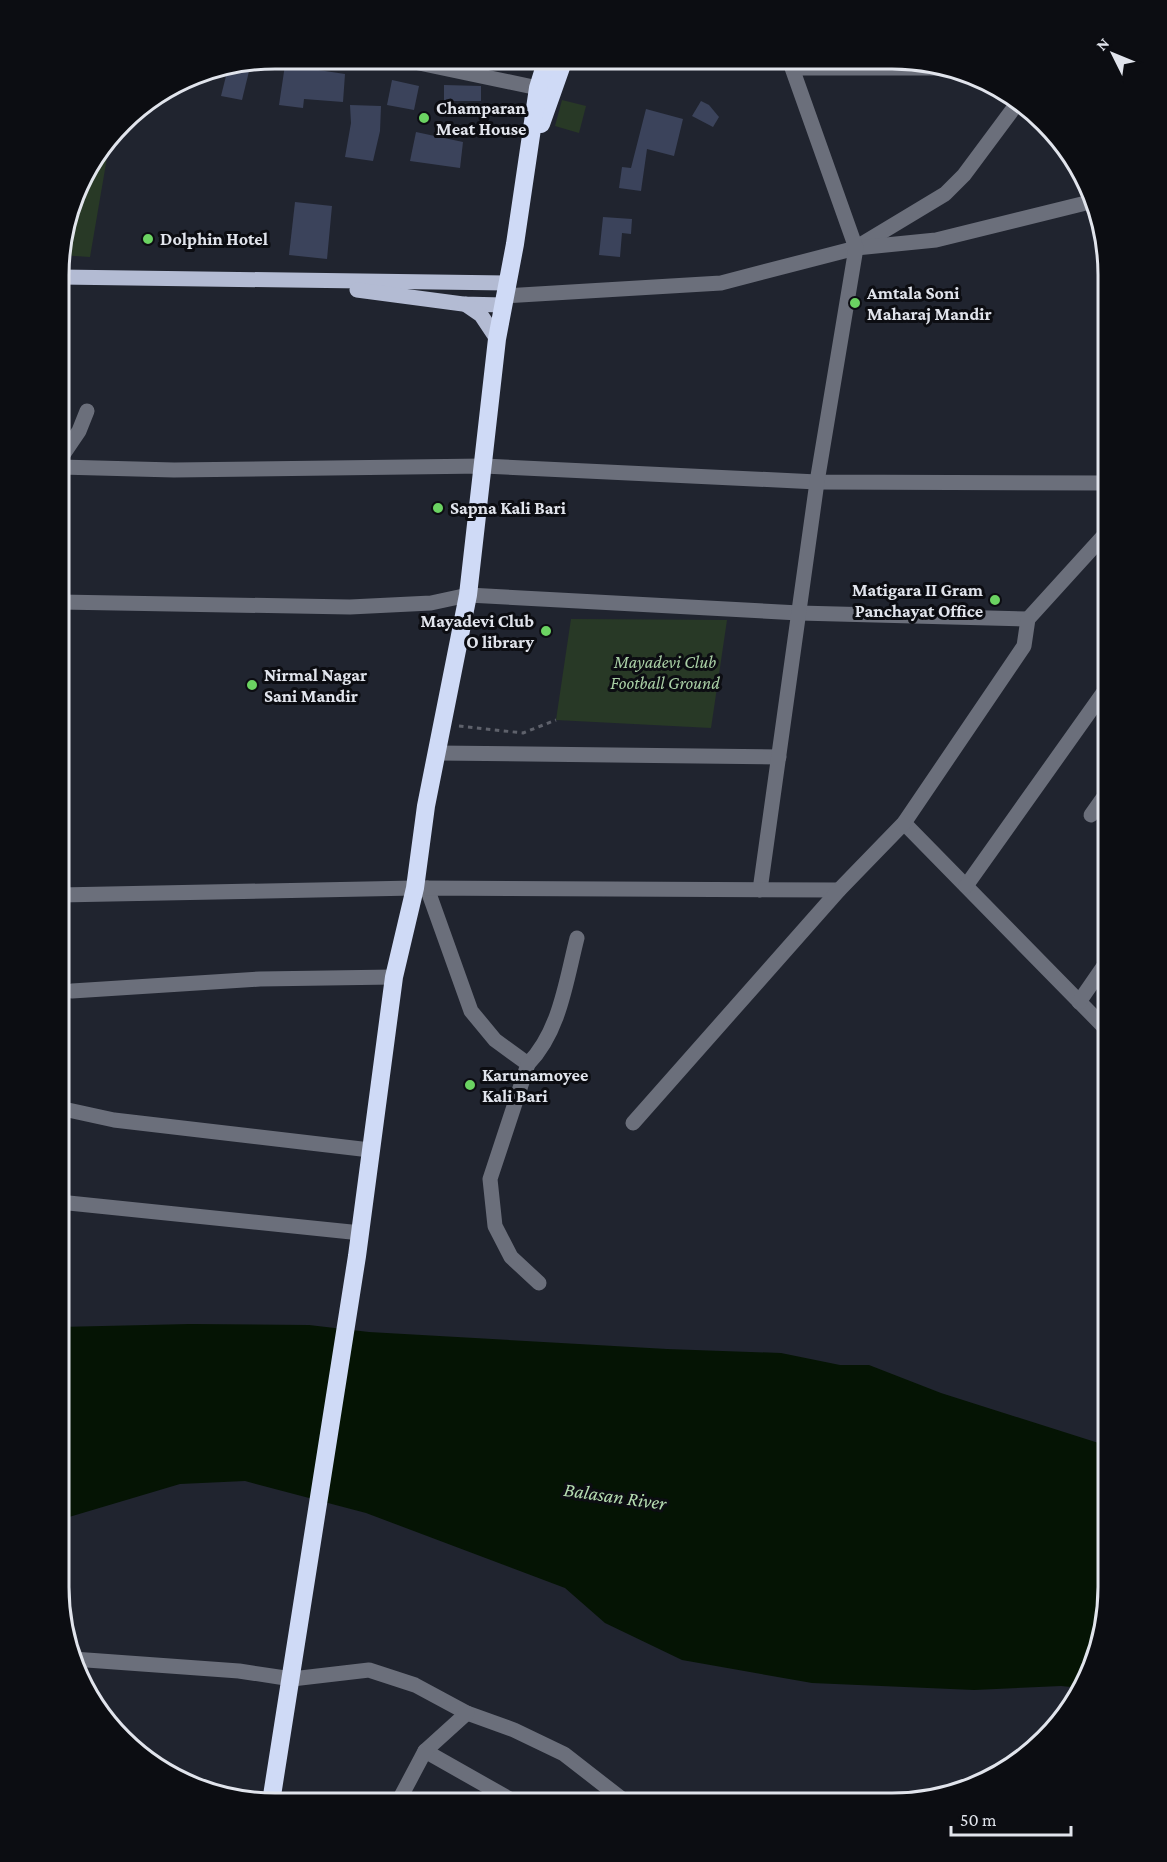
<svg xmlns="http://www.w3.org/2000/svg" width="1167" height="1862" font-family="'Crimson Pro',serif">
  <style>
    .green { fill: #283926 }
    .water { fill: #051404 }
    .building { fill: #3b435b }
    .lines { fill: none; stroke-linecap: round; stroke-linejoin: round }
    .path { stroke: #5e616b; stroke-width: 3; stroke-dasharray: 4.5 4.5; stroke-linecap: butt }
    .minor { stroke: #6b6f7b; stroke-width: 15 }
    .major { stroke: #b3bbd3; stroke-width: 15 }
    .highway { stroke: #cfdaf6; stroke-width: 18 }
    .poi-dot { fill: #6bd362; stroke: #0c0d12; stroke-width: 2 }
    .labels { text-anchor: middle; stroke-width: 6; stroke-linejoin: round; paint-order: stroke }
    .poi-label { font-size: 18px; font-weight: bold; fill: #e1e4ec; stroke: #0c0d12; text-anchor: start }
    .park-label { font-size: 18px; font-style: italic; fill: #a9cfa5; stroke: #0c0d12 }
    .water-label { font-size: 20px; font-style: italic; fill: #b5dcb1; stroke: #0c0d12 }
    .rim { fill: none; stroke: #e1e4ec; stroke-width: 3 }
  </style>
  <rect width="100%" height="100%" fill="#20242f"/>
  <g class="green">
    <polygon points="562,100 586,106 579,133 555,126"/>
    <polygon points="110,140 90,257 60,255 60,247 81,179"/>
    <polygon points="571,619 727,620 711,728 556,720"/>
  </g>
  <path class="water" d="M190,1324L309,1325L369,1332L667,1349L781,1353L840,1365H869L941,1393L1108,1446C1108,1523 1120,1620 1081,1688L1061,1686L974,1690L812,1683L682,1660L605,1623L565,1588L366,1513L245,1481L180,1484L59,1520V1327Z"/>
  <g class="building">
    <polygon points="251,63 242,100 221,96 228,68"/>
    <polygon points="285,65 345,74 343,102 304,99 303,108 279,105"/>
    <polygon points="392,80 419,86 414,110 387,105"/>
    <polygon points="444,85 481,86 481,101 444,101"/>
    <polygon points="701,101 709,105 719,117 713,127 692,116"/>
    <polygon points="350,105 381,106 380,131 373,161 345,157 351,123"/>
    <polygon points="646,109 683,119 674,156 647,149 641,191 619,188 622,167 631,168"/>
    <polygon points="416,132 463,142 460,168 410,161"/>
    <polygon points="295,202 332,206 327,259 289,255"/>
    <polygon points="603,217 632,219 631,234 622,233 620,257 599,255"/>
  </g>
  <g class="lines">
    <polyline class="path" points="459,726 523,733 556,720"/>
    <g class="minor">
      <polyline points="400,59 538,88"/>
      <polyline points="862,244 945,194 964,175 1019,101"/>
      <polyline points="504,296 721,283 856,248 936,240 1094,201"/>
      <polyline points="60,459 79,431 87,411"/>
      <polyline points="60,467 174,470 484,466 817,482 1108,483"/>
      <polyline points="60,602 350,607 431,603 468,595 799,613 1028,619"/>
      <polyline points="437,753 779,757"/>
      <polyline points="1091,815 1108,791"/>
      <polyline points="904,823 1108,1031"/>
      <polyline points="966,886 1108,686"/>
      <polyline points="427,888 471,1011 495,1040 528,1064 490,1179 495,1226 511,1257 539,1283"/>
      <polyline points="760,890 817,482 856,248 792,68 940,68"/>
      <polyline points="59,895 415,888 839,890"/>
      <polyline points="72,991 260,979 394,977"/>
      <polyline points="1079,1002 1108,960"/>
      <path d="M528,1064C560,1031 566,981 577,938"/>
      <polyline points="59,1108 114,1120 370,1150"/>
      <polyline points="633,1123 839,890 904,823 1024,646 1028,619 1108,531"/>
      <polyline points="59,1202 361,1233"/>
      <polyline points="73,1659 239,1671 292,1679 369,1670 415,1685 467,1713 514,1730 564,1754 627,1803"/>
      <polyline points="425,1751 515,1802"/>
      <polyline points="398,1802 425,1751 467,1713"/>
    </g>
    <g class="major">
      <polyline points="60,277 507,283"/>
      <polyline points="357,290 463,304 503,305"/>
      <polyline points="465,304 481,315 497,339"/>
    </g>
    <g class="highway">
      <polyline points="541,124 564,59"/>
      <polyline points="271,1802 357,1256 394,977 415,888 426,806 468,595 497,339 515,244 538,88 547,59"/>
    </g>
  </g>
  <g class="poi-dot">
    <circle cx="424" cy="118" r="6"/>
    <circle cx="148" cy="239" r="6"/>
    <circle cx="855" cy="303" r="6"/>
    <circle cx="438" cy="508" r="6"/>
    <circle cx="995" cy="600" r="6"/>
    <circle cx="546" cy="631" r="6"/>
    <circle cx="252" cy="685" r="6"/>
    <circle cx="470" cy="1085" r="6"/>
  </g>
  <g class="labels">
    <g class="poi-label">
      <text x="436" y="114">Champaran<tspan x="436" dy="21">Meat House</tspan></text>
      <text x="160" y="245">Dolphin Hotel</text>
      <text x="867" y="299">Amtala Soni<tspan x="867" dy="21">Maharaj Mandir</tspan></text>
      <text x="450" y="514">Sapna Kali Bari</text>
      <text x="983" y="596" text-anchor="end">Matigara II Gram<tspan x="983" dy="21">Panchayat Office</tspan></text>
      <text x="534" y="627" text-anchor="end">Mayadevi Club<tspan x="534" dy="21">O library</tspan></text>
      <text x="264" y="681">Nirmal Nagar<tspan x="264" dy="21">Sani Mandir</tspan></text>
      <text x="482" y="1081">Karunamoyee<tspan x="482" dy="21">Kali Bari</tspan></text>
    </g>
    <g class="park-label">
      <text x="665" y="668">Mayadevi Club<tspan x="665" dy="21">Football Ground</tspan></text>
    </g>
    <g class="water-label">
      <text transform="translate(615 1496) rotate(8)" y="7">Balasan River</text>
    </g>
  </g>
  <path d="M0 0H1167V1862H0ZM275 69H892A206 206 0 0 1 1098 275V1587A206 206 0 0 1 892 1793H275A206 206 0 0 1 69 1587V275A206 206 0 0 1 275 69Z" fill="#0c0d12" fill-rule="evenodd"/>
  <path class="rim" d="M275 69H892A206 206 0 0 1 1098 275V1587A206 206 0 0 1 892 1793H275A206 206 0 0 1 69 1587V275A206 206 0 0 1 275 69Z"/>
  <g transform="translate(1113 54) rotate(313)" stroke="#0c0d12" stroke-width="4.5" paint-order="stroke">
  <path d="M0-4.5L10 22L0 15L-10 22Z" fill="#e1e4ec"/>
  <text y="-9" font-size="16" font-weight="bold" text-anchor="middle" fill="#e1e4ec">N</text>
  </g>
  <path d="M951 1826v9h120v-9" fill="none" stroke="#e1e4ec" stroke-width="3"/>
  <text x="960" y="1826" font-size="18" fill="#e1e4ec" stroke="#0c0d12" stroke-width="4.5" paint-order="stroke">50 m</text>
</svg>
